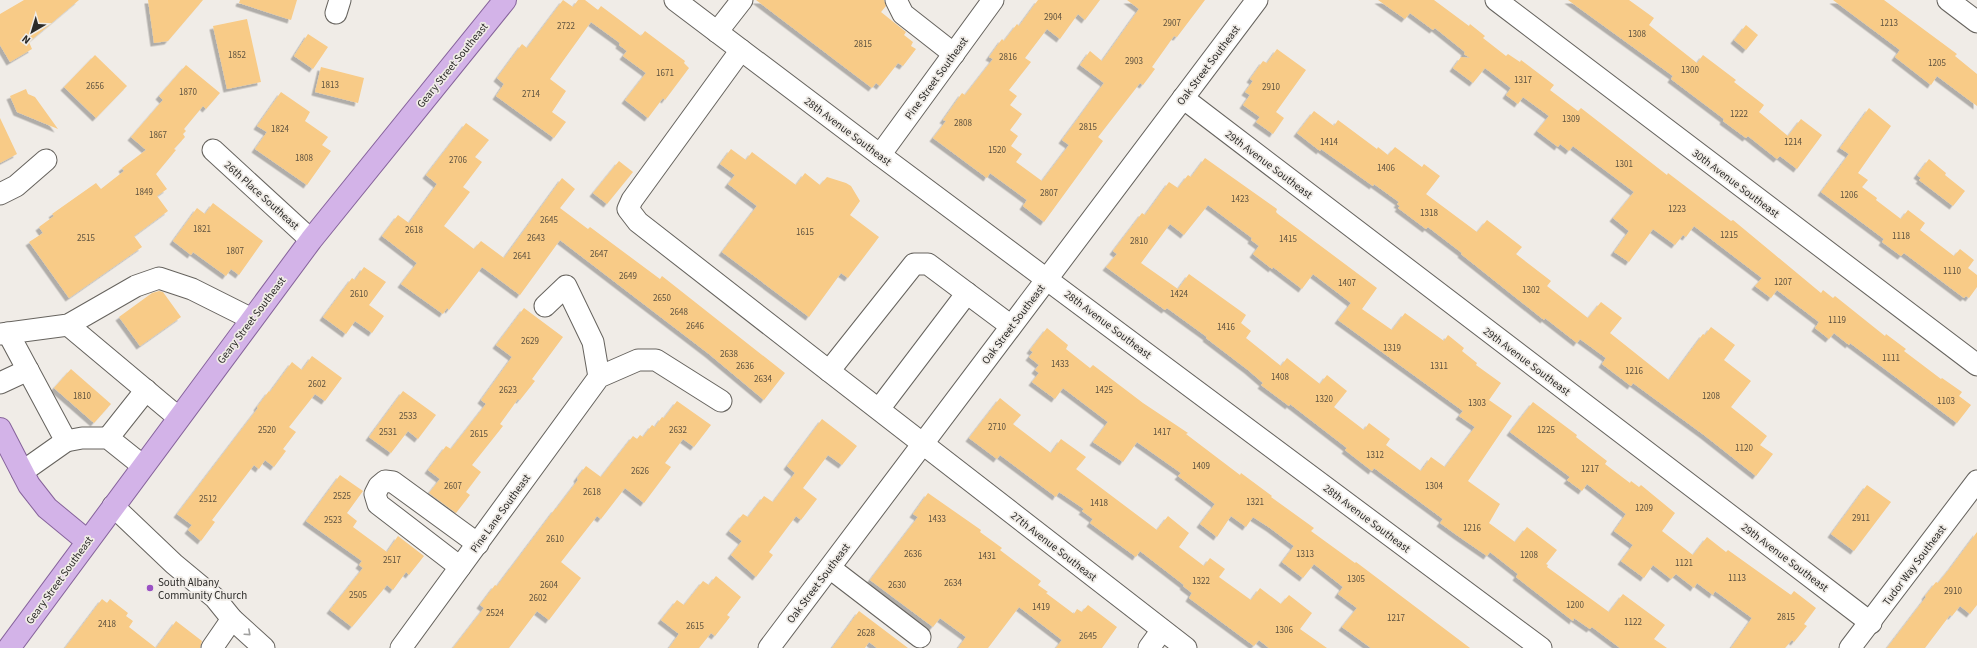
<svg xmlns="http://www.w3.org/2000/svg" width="1977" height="648" font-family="'Source Sans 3',sans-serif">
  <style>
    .building { fill: #f8cb87; fill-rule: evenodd; filter: url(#shadow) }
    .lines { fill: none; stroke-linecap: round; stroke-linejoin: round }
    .minor-casing { stroke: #66635e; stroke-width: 23 }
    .major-casing { stroke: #86639b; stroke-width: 24 }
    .minor { stroke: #fff; stroke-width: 21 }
    .major { stroke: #d3b3e8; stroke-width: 22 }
    .oneway { stroke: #a0a09f }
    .poi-dot { fill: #9a51c4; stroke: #f0ece7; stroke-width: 1.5 }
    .labels { text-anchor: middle; stroke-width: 3.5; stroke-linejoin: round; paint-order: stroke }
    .number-label { font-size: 9px; fill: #5f5340 }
    .street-label { font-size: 11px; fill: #2c2b29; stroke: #f0ece7 }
    .poi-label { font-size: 11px; fill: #2c2b29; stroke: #f0ece7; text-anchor: start }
  </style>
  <defs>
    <filter id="shadow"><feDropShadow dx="-3.5" dy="3.5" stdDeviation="0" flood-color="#0004"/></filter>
  </defs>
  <rect width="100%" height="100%" fill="#f0ece7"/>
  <g class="building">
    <polygon points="24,0 79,0 29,42 32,49 10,62 0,45 0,14"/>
    <polygon points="148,0 203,0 168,41 154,43"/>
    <polygon points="240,0 297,0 291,20 239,3"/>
    <polygon points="563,0 573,7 578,0 585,0 598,10 601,6 641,36 645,31 685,61 684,63 689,68 665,100 663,98 648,118 625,100 646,73 623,56 627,51 619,45 620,43 591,22 550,79 566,91 552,112 566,122 554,138 496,96 504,84 497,78 522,44 527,48"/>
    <polygon points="756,0 884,0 886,6 881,12 906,32 904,35 913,42 911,46 916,49 903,66 898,63 880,86 876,83 872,88"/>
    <polygon points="1038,0 1100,0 1085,20 1078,14 1060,39 1047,29 1025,58 1031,62 1009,90 1017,96 1010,105 1022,114 1010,130 1018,136 1011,146 1022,154 1016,162 1042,181 1069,145 1062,140 1104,83 1080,65 1090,51 1102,61 1139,9 1127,0 1205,0 1177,37 1174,36 1152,67 1155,69 1143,85 1140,83 1098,137 1103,141 1044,222 1023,206 1027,200 990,173 987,178 933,138 946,121 943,120 962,93 965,95 993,59 989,57 1002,39 1004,41 1017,24 1019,26"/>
    <polygon points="1378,0 1434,0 1469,26 1470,24 1485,36 1483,38 1506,56 1508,54 1520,62 1521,60 1554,85 1550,90 1578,111 1581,108 1667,175 1668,173 1731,221 1733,220 1821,293 1823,290 1833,298 1835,296 1885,336 1886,334 1906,349 1904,351 1941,379 1942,378 1962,392 1959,396 1971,405 1957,423 1850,343 1849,345 1834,333 1829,339 1815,328 1819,322 1777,290 1771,298 1755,286 1762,278 1694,226 1686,237 1683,235 1675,245 1653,229 1629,262 1614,252 1629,231 1613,218 1634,192 1573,146 1569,151 1560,144 1558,147 1537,131 1549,116 1523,97 1518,104 1506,95 1511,88 1485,68 1473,83 1453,68 1461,57 1470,58 1464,54 1465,52 1435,28 1433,30 1410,13 1405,19"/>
    <polygon points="1568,0 1629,0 1654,18 1649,25 1697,63 1703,55 1736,80 1734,82 1764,105 1759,112 1788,136 1801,119 1822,135 1797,169 1780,156 1777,159 1748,136 1746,138 1723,121 1724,119 1671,79 1673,76"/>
    <polygon points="1833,0 1884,0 1957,54 1955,56 1977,74 1977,106 1937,76 1931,85 1895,57 1900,50"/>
    <polygon points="247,19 261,82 227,89 213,26"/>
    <polygon points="1746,25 1758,35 1746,50 1734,40"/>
    <polygon points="308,34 328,47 313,69 294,56"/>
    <polygon points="1277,49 1306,70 1276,112 1284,118 1273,134 1256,122 1260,117 1243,105 1250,95 1245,92 1253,81 1250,79 1263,61 1267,63"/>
    <polygon points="95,55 127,86 96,118 64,87"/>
    <polygon points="186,65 220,93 206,109 203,106 184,129 186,131 183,134 185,137 174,149 176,150 156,174 167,189 157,196 168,211 134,236 142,247 69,298 29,242 43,233 39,227 54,216 52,214 96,183 101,189 124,171 122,168 146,150 131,137 163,100 159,96"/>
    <polygon points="321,67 364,78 358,103 315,92"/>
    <polygon points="26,89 28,94 35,97 58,129 17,112 10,96"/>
    <polygon points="281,92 310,112 305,121 328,137 322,145 331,151 307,185 255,149 267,132 257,126"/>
    <polygon points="1869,108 1891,126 1858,173 1868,180 1862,187 1877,198 1876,200 1901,219 1908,210 1925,223 1920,230 1954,256 1960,249 1974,260 1968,268 1977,275 1977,287 1969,298 1966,296 1964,298 1904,253 1901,256 1882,242 1884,239 1821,192 1849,154 1840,148"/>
    <polygon points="1314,111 1334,126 1338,120 1377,149 1378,147 1388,155 1395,147 1422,167 1424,164 1440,176 1426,194 1477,232 1487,220 1522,247 1516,254 1551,281 1547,286 1588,318 1601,302 1622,318 1610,333 1669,380 1703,334 1705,335 1711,327 1735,345 1724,360 1751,381 1731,407 1767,436 1760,445 1773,454 1756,476 1704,435 1633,383 1631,386 1602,364 1606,358 1580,339 1577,343 1545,318 1544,320 1461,254 1462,253 1428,227 1426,229 1398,208 1400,206 1397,204 1399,202 1374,184 1373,186 1321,149 1320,151 1297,133"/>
    <polygon points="0,118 17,154 0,163"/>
    <polygon points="466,123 489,140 475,157 482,162 463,187 470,192 444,226 474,249 481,241 504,258 562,178 575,189 560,208 588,229 590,227 660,279 662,276 785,373 764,400 709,354 560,240 520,295 482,267 449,310 447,308 443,314 401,284 417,263 382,236 398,215 409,223 437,184 426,175"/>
    <polygon points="731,149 746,160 752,152 796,185 805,173 820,185 827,177 846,183 851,186 860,201 850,215 879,237 848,278 841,273 809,317 722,252 757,206 728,184 735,175 720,164"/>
    <path d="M1205,158L1277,209L1276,212L1278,214L1377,288L1362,309L1392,330L1405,313L1444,341L1448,335L1464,348L1462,351L1477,363L1476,365L1501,383L1489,400L1512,416L1468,481L1500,504L1489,523L1515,542L1527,527L1557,550L1546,564L1548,565L1547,567L1609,612L1623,594L1665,625L1654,639L1667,648H1620L1592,627L1590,629L1574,618L1573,621L1516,577L1518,574L1490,552L1487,556L1458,536L1440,523L1443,519L1374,468L1372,471L1345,450L1347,448L1290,404L1289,406L1261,385L1263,383L1248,370L1206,338L1207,337L1167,308L1165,310L1106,267L1117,254L1113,251L1142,213L1145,215L1169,182L1178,188L1188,175L1191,177ZM1208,205L1252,238L1251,240L1259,246L1253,254L1272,269L1273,267L1302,289L1313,274L1351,303L1338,320L1463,411L1459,416L1475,427L1445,467L1431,457L1421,471L1386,445L1390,439L1369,423L1364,430L1334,407L1347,391L1327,375L1320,384L1287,358L1281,366L1246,338L1251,331L1241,323L1246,315L1189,274L1178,289L1141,263L1170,224L1184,235Z"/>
    <polygon points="1929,159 1946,173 1945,175 1965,191 1953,206 1919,180 1921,178 1917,175"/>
    <polygon points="619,161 633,172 607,204 593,193"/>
    <polygon points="213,203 263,241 239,275 231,269 226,276 193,252 191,255 173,241 197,208 205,214"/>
    <polygon points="364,267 386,282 369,305 384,316 372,333 355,321 346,334 323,317 352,278 355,280"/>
    <polygon points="159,291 163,292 181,317 140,346 119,317 152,293"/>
    <polygon points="524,308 563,337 532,379 535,381 520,400 518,399 500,424 503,426 472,465 481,472 466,492 470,495 456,513 429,493 440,479 428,470 446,446 451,449 486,404 481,400 512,357 496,345"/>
    <polygon points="1047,328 1068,345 1066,349 1090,368 1093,365 1143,403 1188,433 1186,434 1240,475 1241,473 1272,496 1271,497 1314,528 1311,531 1355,563 1356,562 1470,648 1371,648 1342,627 1357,608 1338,594 1343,587 1314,564 1303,578 1282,562 1294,546 1270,528 1253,517 1246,527 1231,516 1217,537 1200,524 1215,504 1178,476 1181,473 1137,442 1123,462 1093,442 1108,422 1063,388 1055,399 1032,382 1039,373 1035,370 1039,365 1029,357 1033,352 1030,350"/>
    <polygon points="312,356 342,378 325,401 315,394 289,427 296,432 283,449 286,451 274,467 265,460 259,469 254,465 212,520 215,522 201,541 188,530 192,525 177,514 258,408 257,407 269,391 270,392 292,362 302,370"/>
    <polygon points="71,369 111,404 94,423 54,388"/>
    <polygon points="403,391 436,415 418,439 408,431 391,453 369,437"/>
    <polygon points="1000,398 1021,415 1013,424 1051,453 1061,439 1086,457 1076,469 1157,530 1168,516 1189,533 1179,547 1204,566 1210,558 1225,569 1219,577 1251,600 1260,588 1281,604 1289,595 1312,613 1300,629 1327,648 1269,648 1259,640 1254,646 1189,598 1192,593 1183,586 1184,585 1140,551 1136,557 1090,523 1093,519 1082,511 1084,509 1059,492 1056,497 1000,455 997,459 969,438"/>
    <polygon points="677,401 711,425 694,447 683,439 665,463 671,467 644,503 625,488 601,519 597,516 561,562 581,578 549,620 537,611 509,648 453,648 484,608 480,605 495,585 497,586 555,509 556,509 578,480 577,478 586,466 601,477 633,436 637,439 640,435 643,437 652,425 655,427 662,417 664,418"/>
    <polygon points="1533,402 1577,435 1576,437 1607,461 1605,464 1630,483 1631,481 1639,487 1641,485 1675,513 1662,531 1693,555 1707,537 1726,552 1728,550 1791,595 1794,591 1816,608 1804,624 1807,626 1794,642 1792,640 1785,648 1731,648 1752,618 1715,591 1713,595 1697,583 1694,588 1676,574 1671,579 1653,565 1644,578 1621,561 1633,545 1614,531 1626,514 1587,484 1582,491 1567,480 1570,477 1510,432"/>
    <polygon points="822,419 857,446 842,465 828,455 803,488 817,499 801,520 796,516 769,552 773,555 756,577 731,555 742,541 729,531 743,514 748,517 764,496 773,502 795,473 787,466"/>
    <polygon points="340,475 363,491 347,513 357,521 353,527 387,552 398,536 424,556 409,575 406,572 393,590 387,585 352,627 330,610 363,568 359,565 362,561 306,521"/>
    <polygon points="1867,485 1891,502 1854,551 1831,534"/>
    <polygon points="928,493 981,530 980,532 1002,548 1000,550 1041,581 1038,585 1048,592 1046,593 1074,614 1077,609 1082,612 1088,605 1117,627 1102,648 1056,648 1062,640 1019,607 988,648 958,648 966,637 940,618 933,627 870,580 918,517 913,514"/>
    <polygon points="1977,532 1977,605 1970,614 1960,606 1952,616 1950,615 1925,648 1887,648 1926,597 1925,596 1936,582 1938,583 1951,567"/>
    <polygon points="716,576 741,597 727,615 730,617 715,636 711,633 699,648 669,648 679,634 661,620 677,600 684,605 703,581 709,585"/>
    <polygon points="102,599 107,603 110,599 128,613 126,616 133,621 129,627 156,648 176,621 202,641 200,648 65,648"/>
    <polygon points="859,611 908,648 877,648 869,642 865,648 832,648"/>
  </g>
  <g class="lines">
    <defs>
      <g id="minor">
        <polyline points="675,0 880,155 1541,648"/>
        <polyline points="896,0 903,14 954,54"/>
        <polyline points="1496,0 1977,365"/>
        <polyline points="1948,0 1977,22"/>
        <polyline points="336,13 340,0"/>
        <polyline points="717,32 742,0"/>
        <polyline points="741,50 632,200 628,209 638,222 829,371"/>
        <polyline points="1183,98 1871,623"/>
        <polyline points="213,150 311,240"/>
        <polyline points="880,155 993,0"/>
        <polyline points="0,194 16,186 46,160"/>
        <polyline points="545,306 566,286 593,342 599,377"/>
        <polyline points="68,325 179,418"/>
        <polyline points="1011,326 928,264 914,264 829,371 1186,648"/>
        <polyline points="8,333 66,441"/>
        <polyline points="0,334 68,325 136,286 159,278 192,289 252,319"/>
        <polyline points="0,383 28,370"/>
        <polyline points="879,409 967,293"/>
        <polyline points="108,438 146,390"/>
        <polyline points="22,472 66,441 82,438 108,438 143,466"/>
        <polyline points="113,506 174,564 215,598 232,619 264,648"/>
        <polyline points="460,567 378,504 375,494 379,486 385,481 393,482 478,544"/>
        <polyline points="830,568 920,637"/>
        <polyline points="212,648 232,619"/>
        <polyline points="401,648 599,377 638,360 656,360 721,401"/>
        <polyline points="769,648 1257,0"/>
        <polyline points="1149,648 1162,630"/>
        <polyline points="1850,648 1977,481"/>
      </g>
      <g id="major">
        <polyline points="0,429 29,485 47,508 87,541"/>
        <polyline points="9,648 311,240 505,0"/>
      </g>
    </defs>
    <use href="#minor" class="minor-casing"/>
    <use href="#major" class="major-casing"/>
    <use href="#minor" class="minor"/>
    <use href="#major" class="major"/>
  </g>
  <defs><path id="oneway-chevron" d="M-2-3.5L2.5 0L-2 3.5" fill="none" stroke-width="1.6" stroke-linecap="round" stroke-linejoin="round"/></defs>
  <use class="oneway" href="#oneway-chevron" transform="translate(248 633) rotate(42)"/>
  <circle class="poi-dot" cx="150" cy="588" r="4"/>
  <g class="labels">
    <g class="number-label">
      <text x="1053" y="20">2904</text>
      <text x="1172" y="26">2907</text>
      <text x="1889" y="26">1213</text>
      <text x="566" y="29">2722</text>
      <text x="1637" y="37">1308</text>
      <text x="863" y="47">2815</text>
      <text x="237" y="58">1852</text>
      <text x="1008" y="60">2816</text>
      <text x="1134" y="64">2903</text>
      <text x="1937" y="66">1205</text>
      <text x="1690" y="73">1300</text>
      <text x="665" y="76">1671</text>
      <text x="1523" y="83">1317</text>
      <text x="330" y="88">1813</text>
      <text x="95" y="89">2656</text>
      <text x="1271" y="90">2910</text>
      <text x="188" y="95">1870</text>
      <text x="531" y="97">2714</text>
      <text x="1739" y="117">1222</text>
      <text x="1571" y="122">1309</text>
      <text x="963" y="126">2808</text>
      <text x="1088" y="130">2815</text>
      <text x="280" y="132">1824</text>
      <text x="158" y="138">1867</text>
      <text x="1329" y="145">1414</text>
      <text x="1793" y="145">1214</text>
      <text x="997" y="153">1520</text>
      <text x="304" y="161">1808</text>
      <text x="458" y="163">2706</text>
      <text x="1624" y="167">1301</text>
      <text x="1386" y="171">1406</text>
      <text x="144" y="195">1849</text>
      <text x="1049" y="196">2807</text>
      <text x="1849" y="198">1206</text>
      <text x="1240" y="202">1423</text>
      <text x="1677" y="212">1223</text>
      <text x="1429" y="216">1318</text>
      <text x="549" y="223">2645</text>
      <text x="202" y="232">1821</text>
      <text x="414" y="233">2618</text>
      <text x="805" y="235">1615</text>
      <text x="1729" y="238">1215</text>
      <text x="1901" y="239">1118</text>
      <text x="86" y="241">2515</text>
      <text x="536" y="241">2643</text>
      <text x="1288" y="242">1415</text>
      <text x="1139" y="244">2810</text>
      <text x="235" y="254">1807</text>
      <text x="599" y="257">2647</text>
      <text x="522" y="259">2641</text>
      <text x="1952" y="274">1110</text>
      <text x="628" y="279">2649</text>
      <text x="1783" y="285">1207</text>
      <text x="1347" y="286">1407</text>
      <text x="1531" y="293">1302</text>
      <text x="359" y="297">2610</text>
      <text x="1179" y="297">1424</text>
      <text x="662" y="301">2650</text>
      <text x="679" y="315">2648</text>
      <text x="1837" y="323">1119</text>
      <text x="695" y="329">2646</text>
      <text x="1226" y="330">1416</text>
      <text x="530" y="344">2629</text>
      <text x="1392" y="351">1319</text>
      <text x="729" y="357">2638</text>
      <text x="1891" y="361">1111</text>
      <text x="1060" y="367">1433</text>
      <text x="745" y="369">2636</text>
      <text x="1439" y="369">1311</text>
      <text x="1634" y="374">1216</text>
      <text x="1280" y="380">1408</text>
      <text x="763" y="382">2634</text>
      <text x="317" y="387">2602</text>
      <text x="508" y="393">2623</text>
      <text x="1104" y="393">1425</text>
      <text x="82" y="399">1810</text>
      <text x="1711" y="399">1208</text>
      <text x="1324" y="402">1320</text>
      <text x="1946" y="404">1103</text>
      <text x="1477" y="406">1303</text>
      <text x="408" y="419">2533</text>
      <text x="997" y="430">2710</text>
      <text x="267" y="433">2520</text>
      <text x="678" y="433">2632</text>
      <text x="1546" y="433">1225</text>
      <text x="388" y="435">2531</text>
      <text x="1162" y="435">1417</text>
      <text x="479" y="437">2615</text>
      <text x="1744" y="451">1120</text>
      <text x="1375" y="458">1312</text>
      <text x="1201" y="469">1409</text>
      <text x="1590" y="472">1217</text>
      <text x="640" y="474">2626</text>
      <text x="453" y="489">2607</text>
      <text x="1434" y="489">1304</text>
      <text x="592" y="495">2618</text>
      <text x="342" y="499">2525</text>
      <text x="208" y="502">2512</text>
      <text x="1255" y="505">1321</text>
      <text x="1099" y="506">1418</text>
      <text x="1644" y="511">1209</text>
      <text x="1861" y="521">2911</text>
      <text x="937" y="522">1433</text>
      <text x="333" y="523">2523</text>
      <text x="1472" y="531">1216</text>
      <text x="555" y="542">2610</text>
      <text x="913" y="557">2636</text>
      <text x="1305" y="557">1313</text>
      <text x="1529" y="558">1208</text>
      <text x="987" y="559">1431</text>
      <text x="392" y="563">2517</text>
      <text x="1684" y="566">1121</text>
      <text x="1737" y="581">1113</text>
      <text x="1356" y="582">1305</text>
      <text x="1201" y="584">1322</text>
      <text x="953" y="586">2634</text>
      <text x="549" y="588">2604</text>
      <text x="897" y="588">2630</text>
      <text x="1953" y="594">2910</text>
      <text x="358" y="598">2505</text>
      <text x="538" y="601">2602</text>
      <text x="1575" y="608">1200</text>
      <text x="1041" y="610">1419</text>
      <text x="495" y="616">2524</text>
      <text x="1786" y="620">2815</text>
      <text x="1396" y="621">1217</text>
      <text x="1633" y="625">1122</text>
      <text x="107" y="627">2418</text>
      <text x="695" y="629">2615</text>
      <text x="1284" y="633">1306</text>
      <text x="866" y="636">2628</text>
      <text x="1088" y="639">2645</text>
    </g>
    <g class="street-label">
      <text transform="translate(452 65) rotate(-51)" y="4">Geary Street Southeast</text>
      <text transform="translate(1208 65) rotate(-53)" y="4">Oak Street Southeast</text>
      <text transform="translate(936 78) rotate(-54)" y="4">Pine Street Southeast</text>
      <text transform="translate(848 131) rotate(37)" y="4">28th Avenue Southeast</text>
      <text transform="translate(1269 164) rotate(37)" y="4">29th Avenue Southeast</text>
      <text transform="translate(1736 183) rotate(37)" y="4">30th Avenue Southeast</text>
      <text transform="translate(262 195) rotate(42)" y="4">26th Place Southeast</text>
      <text transform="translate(251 320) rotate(-53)" y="4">Geary Street Southeast</text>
      <text transform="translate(1013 324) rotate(-53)" y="4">Oak Street Southeast</text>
      <text transform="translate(1108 324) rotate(37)" y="4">28th Avenue Southeast</text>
      <text transform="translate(1527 361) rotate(37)" y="4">29th Avenue Southeast</text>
      <text transform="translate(500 513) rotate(-54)" y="4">Pine Lane Southeast</text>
      <text transform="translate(1367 518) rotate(37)" y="4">28th Avenue Southeast</text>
      <text transform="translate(1054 546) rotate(38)" y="4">27th Avenue Southeast</text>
      <text transform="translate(1785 557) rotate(37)" y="4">29th Avenue Southeast</text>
      <text transform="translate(1914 565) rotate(-53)" y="4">Tudor Way Southeast</text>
      <text transform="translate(59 580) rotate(-54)" y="4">Geary Street Southeast</text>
      <text transform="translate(818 583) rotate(-53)" y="4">Oak Street Southeast</text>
    </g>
    <g class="poi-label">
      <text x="158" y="586">South Albany<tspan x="158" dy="13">Community Church</tspan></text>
    </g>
  </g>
  <g transform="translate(32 32) rotate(218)" stroke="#f0ece7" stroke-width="3" paint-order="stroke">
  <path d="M0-3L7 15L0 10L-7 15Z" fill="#2c2b29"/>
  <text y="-6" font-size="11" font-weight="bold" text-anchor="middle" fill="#2c2b29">N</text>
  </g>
</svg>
